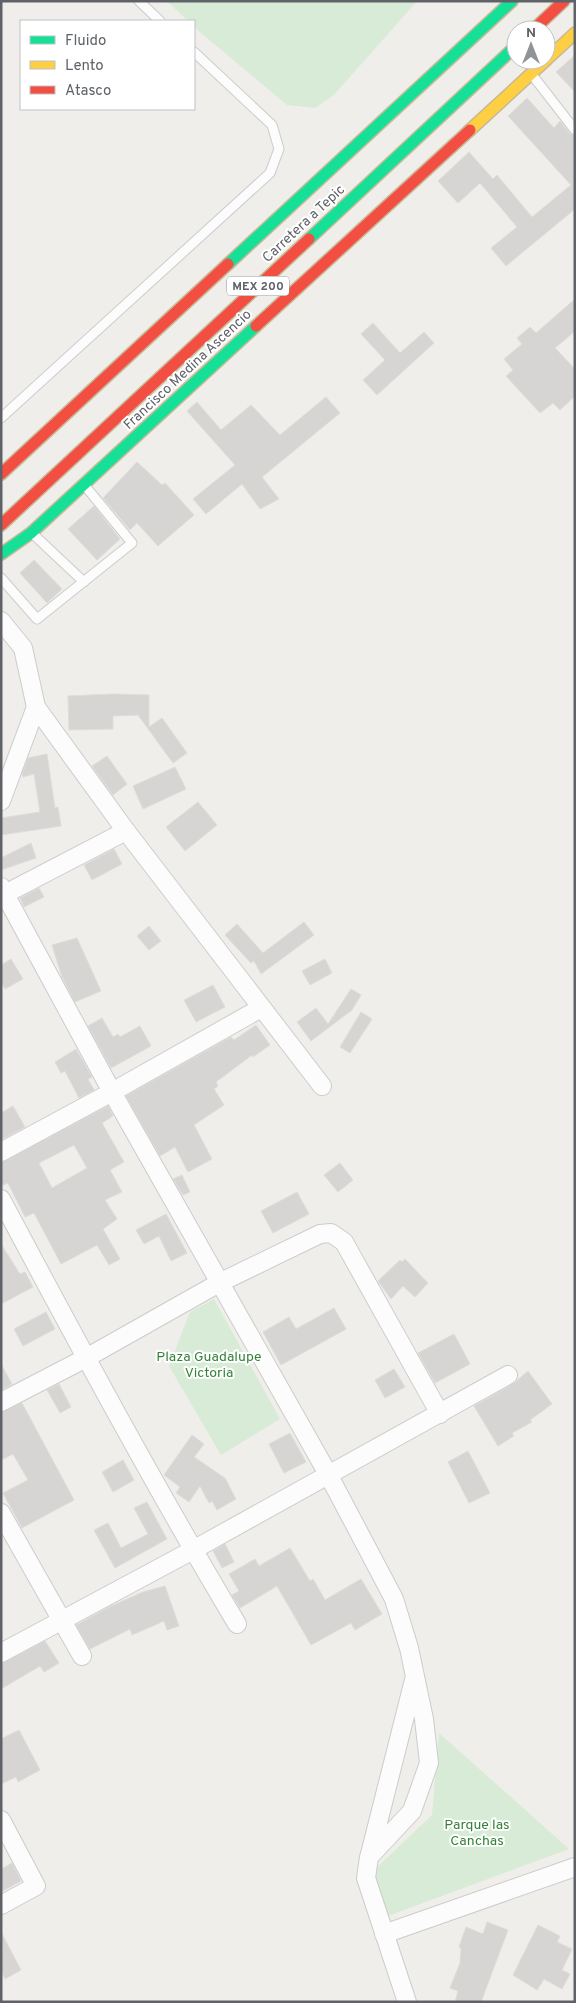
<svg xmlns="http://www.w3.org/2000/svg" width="576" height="2003" font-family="Overpass,sans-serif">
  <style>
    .green { fill: #d8ebd6 }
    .building { fill: #d6d5d3; stroke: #deddd9; fill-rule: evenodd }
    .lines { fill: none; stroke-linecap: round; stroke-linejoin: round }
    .lane-casing { stroke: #cbcccc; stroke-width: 11 }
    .street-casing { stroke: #cbcccc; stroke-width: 20 }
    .fast-casing { stroke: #c8b996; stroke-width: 14 }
    .slow-casing { stroke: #c8b996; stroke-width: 14 }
    .jam-casing { stroke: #c8b996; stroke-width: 14 }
    .lane { stroke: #fdfcfc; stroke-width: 9 }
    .street { stroke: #fdfcfc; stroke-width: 18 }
    .fast { stroke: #16e098; stroke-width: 11 }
    .slow { stroke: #ffcf43; stroke-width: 11 }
    .jam { stroke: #f24e42; stroke-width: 11 }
    .labels { text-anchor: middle; stroke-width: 4; stroke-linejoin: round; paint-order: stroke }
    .shield { fill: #fff; stroke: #8f9295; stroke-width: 1 }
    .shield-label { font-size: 12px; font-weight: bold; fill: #5f6368 }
    .street-label { font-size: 14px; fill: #5f6368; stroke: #fff }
    .park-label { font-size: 14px; fill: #348238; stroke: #fff }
  </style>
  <rect width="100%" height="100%" fill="#efeeea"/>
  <g class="green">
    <polygon points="167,1 417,1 334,95 315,108 287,105 194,27 194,21 188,21"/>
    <polygon points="214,1299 280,1419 221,1455 169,1366 190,1312"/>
    <polygon points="439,1733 569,1849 388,1916 371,1873 432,1815"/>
  </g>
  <g class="building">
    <polygon points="575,55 575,92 556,72"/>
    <polygon points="527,98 554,128 560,121 570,134 575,136 575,209 506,266 491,248 517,227 480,183 458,203 438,181 469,152 493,179 497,175 532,217 571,185 508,116"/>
    <polygon points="575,299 575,331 555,348 575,369 575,396 560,410 553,403 540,413 506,376 513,370 504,359 522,344 517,338 530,327 536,333"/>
    <polygon points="373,323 400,353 424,332 434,343 377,395 363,380 385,360 361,334"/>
    <polygon points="326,397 340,413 262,477 279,499 260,509 242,484 206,514 193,499 235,465 187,411 197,402 221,430 251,405 280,435"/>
    <polygon points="137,462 162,485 165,483 194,515 158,546 137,523 130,530 103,498"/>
    <polygon points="94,506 120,539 97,560 68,529"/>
    <polygon points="34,560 62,589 47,603 20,573"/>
    <polygon points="112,694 149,695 149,727 162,718 187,753 173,763 138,715 113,716 113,729 69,730 68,696"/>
    <polygon points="47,754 55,808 58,807 61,826 1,835 1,818 40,812 34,774 23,777 22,774 28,758"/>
    <polygon points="107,756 127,784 113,795 92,766"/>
    <polygon points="175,767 186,789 143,809 133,786"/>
    <polygon points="198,802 217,825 185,851 166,827"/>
    <polygon points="31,843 36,858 1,870 1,858"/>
    <polygon points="114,849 122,864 92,880 84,865"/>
    <polygon points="39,888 44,897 24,907 20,898"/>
    <polygon points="304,922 314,935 261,974 254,961 251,963 225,935 237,924 263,953"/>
    <polygon points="149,926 161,941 149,950 137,936"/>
    <polygon points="77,938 101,991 75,1002 62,977 52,945"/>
    <polygon points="11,959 23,979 5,989 1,981 1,965"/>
    <polygon points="325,959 332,973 310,985 302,971"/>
    <polygon points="213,985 225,1007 196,1022 184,1000"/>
    <polygon points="351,989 361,995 352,1010 311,1041 297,1022 316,1008 328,1024"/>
    <polygon points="361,1012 372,1019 350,1053 340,1047"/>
    <polygon points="102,1018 113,1037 118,1034 120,1037 140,1026 151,1046 111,1068 88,1026"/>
    <polygon points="256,1025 270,1045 253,1057 252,1055 216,1082 218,1086 214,1089 224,1105 194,1125 212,1159 188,1172 175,1147 160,1156 126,1096 231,1037 234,1040"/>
    <polygon points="76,1049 92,1077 88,1079 94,1090 79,1098 65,1071 61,1073 55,1062"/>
    <polygon points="13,1106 25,1127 1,1140 1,1113"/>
    <path d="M108,1106L113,1116L102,1123L124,1162L110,1170L122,1192L105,1200L117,1219L103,1229L120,1259L109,1265L97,1245L61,1264L34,1213L25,1217L8,1183L1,1186V1163ZM74,1145L87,1168L52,1188L39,1163Z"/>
    <polygon points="340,1163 353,1180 338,1192 324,1175"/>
    <polygon points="182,1175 190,1192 183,1195 173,1179"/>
    <polygon points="297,1192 309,1214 273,1233 261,1211"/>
    <polygon points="166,1214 187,1253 171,1261 159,1236 144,1244 136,1230"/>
    <polygon points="1,1244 20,1274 25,1272 33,1287 1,1304"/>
    <polygon points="405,1259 428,1283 415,1297 403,1286 391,1299 378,1281 400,1260 402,1262"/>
    <polygon points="334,1308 346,1329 281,1365 263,1332 289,1317 296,1329"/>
    <polygon points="46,1312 55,1329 23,1346 14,1329"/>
    <polygon points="454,1334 470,1364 435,1383 418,1353"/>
    <polygon points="1,1364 12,1384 1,1390"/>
    <polygon points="394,1369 405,1387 385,1398 375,1380"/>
    <polygon points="528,1371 552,1404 530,1420 532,1422 512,1433 514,1436 498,1446 474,1406 513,1384"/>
    <polygon points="59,1384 71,1407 60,1413 47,1390"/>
    <polygon points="22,1403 74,1500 22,1528 3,1493 28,1480 13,1454 1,1460 1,1413"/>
    <polygon points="290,1433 306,1462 284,1473 269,1444"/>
    <polygon points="192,1435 204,1444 194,1457 225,1478 236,1499 217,1510 212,1501 209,1503 200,1486 189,1502 176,1493 180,1487 164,1475"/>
    <polygon points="468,1451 490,1493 469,1503 448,1462"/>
    <polygon points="123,1460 134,1480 113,1492 102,1472"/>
    <polygon points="147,1502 167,1539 115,1568 94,1530 108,1523 121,1548 148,1534 134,1508"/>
    <polygon points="225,1544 234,1562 222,1568 213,1551"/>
    <polygon points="290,1548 310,1581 313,1579 325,1600 361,1579 382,1614 355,1630 351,1623 311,1645 277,1586 240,1608 232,1595 239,1591 229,1574 255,1559 259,1566"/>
    <polygon points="165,1586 179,1626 167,1630 164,1621 132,1635 130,1629 90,1649 76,1625 111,1606 143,1592"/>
    <polygon points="45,1641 59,1663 44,1672 40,1666 1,1689 1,1664"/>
    <polygon points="19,1730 40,1770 18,1782 16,1777 1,1784 1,1739"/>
    <polygon points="12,1863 21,1881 1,1892 1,1869"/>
    <polygon points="487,1922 508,1930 481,2002 455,2002 458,1991 450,1988 460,1963 461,1948 459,1947 466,1927 483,1934"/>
    <polygon points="538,1925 560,1936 557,1942 572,1949 562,1970 570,1974 562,1989 544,1979 537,1990 513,1975"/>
    <polygon points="1,1932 21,1970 5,1979 1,1971"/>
  </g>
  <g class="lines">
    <defs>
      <g id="lane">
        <polyline points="139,1 160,21"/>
        <polyline points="533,76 575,130"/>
        <polyline points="1,418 270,173 279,149 272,125 194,52"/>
        <polyline points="33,534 84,582"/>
        <polyline points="1,578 37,619 132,543 86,487"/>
      </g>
      <g id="street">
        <polyline points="1,621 23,648 36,707 126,831 322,1086"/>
        <polyline points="1,801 36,707"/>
        <polyline points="1,887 112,1092 328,1474 394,1599 409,1648 424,1719 429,1763 412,1811 369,1857 366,1878 407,2002"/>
        <polyline points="1,896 126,831"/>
        <polyline points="1,1152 112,1092 261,1008"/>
        <path d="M1,1199C77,1342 154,1485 237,1624"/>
        <polyline points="1,1402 86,1358 219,1283 320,1234 331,1233 344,1242 440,1414"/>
        <polyline points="1,1513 82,1656"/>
        <polyline points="1,1653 193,1550 508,1375"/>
        <polyline points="1,1820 36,1886 1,1905"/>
        <polyline points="370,1854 414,1680"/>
        <polyline points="384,1934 575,1867"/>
      </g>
      <g id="fast">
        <polyline points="309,239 516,46"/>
        <polyline points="228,264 512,1"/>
        <polyline points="1,554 31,533 256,326"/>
      </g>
      <g id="slow">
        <polyline points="546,60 575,33"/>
        <polyline points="470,130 546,60"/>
      </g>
      <g id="jam">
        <polyline points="533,30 564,1"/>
        <polyline points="256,326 470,130"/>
        <polyline points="1,474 228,264"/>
        <polyline points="1,525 309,239"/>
      </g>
    </defs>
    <use href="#lane" class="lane-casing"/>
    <use href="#street" class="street-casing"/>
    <use href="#fast" class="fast-casing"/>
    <use href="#slow" class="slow-casing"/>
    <use href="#jam" class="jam-casing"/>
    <use href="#lane" class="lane"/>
    <use href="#street" class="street"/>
    <use href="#fast" class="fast"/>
    <use href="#slow" class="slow"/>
    <use href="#jam" class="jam"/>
  </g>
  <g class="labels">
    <rect class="shield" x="227" y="276.5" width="62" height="19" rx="4"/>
    <g class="shield-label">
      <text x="258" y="290">MEX 200</text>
    </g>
    <g class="street-label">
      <text transform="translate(303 223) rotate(-43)" y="5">Carretera a Tepic</text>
      <text transform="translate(187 369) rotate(-43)" y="5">Francisco Medina Ascencio</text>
    </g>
    <g class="park-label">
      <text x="209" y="1361">Plaza Guadalupe<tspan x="209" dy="16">Victoria</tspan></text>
      <text x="477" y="1829">Parque las<tspan x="477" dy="16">Canchas</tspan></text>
    </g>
  </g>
  <rect width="576" height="2003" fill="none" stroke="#5f6368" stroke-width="5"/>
  <rect x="20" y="20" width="175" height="90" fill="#ffffff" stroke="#bfc1c3"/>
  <rect x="30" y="36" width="25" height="8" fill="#16e098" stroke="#bfc1c3"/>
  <text x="65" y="45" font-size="15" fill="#5f6368">Fluido</text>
  <rect x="30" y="61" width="25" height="8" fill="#ffcf43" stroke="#bfc1c3"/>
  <text x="65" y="70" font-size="15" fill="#5f6368">Lento</text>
  <rect x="30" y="86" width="25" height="8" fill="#f24e42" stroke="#bfc1c3"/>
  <text x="65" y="95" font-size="15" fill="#5f6368">Atasco</text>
  <g transform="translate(531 45)"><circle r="24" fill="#ffffff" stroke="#bfc1c3"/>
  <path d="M0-4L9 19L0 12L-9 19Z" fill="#919496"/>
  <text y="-8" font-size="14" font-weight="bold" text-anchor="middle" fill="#5f6368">N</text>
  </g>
</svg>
